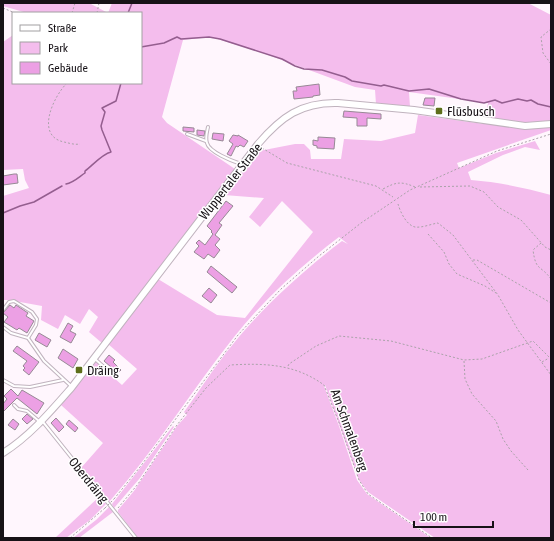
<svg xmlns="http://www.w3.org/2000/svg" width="554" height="541" font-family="'Asap Condensed',sans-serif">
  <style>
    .green { fill: #f4bded }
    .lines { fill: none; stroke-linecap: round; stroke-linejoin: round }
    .stream { stroke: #945e8f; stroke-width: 1.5 }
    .building { fill: #eca0e4; stroke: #978995 }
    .service-casing { stroke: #c0b3be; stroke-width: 4 }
    .secondary-casing { stroke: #c0b3be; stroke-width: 8 }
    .path { stroke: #aaa2a9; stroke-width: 1; stroke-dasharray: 2 2; stroke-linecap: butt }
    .service { stroke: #fff; stroke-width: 2 }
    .secondary { stroke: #fff; stroke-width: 6 }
    .path-bridge { stroke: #aaa2a9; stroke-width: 1; stroke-dasharray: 2 2; stroke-linecap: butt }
    .poi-dot { fill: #5e6f1b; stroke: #fff; stroke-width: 1.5 }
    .labels { text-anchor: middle; stroke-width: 3; stroke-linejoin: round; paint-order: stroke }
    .poi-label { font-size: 13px; fill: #171217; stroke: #fff; text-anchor: start }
    .street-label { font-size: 13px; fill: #171217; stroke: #fff }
  </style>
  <rect width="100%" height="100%" fill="#fff6fd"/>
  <g class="green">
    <path d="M3,3H89L108,13L112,3H528L551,15V130L457,163L459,168L496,153L535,141L540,150L525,147L503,155L468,172L471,180C498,182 525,188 551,195V538H472L471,537L469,538H435L368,492L359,480L325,385L324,386L339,426L357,480L367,494L431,538H138L118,512V510L134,491L177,426L187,415L184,412C201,389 216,364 234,343C264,306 304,270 342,241L348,244L339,237C301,266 264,299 234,337C191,391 155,450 109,502L81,468L103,443L61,405L95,361L122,385L137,369L108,344L158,279L217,315L245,318L313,232L282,201L260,227L249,217L264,198L224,195L259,151L295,144H304L310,150L311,159H341L344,139L381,141L415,133L418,115L484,124L488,103L409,92L410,107L376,104L375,90L355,87L263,53L211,37L183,40L162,117L167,123L235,169L102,343L89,332L98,317L89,309L80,324L65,315L58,329L41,320L42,306L9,300H3V196L29,188L25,180L23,169L3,170V42L13,35V83H141V13H27L3,6Z"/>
    <polygon points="173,426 174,427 140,478 114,508 112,504"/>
    <polygon points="100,496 106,504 90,520 66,538 55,538"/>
    <polygon points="109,507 113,512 79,538 73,538 96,520"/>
  </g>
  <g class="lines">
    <g class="stream">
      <polyline points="128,13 132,3"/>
      <polyline points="141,47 164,43 177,37 181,39 209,37 220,39 282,59 295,66 304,69 322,70 345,77 352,81 381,86 384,85 409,91 429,89 461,99 484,103 495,100 502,103 518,99 527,101 531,100 538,104 551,107"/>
      <path d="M66,184C73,183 79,177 85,173V171C92,166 102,154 111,152L102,130L101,126L105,112L102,108L116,101L121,83"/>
      <polyline points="3,213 20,206 34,202 62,186"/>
    </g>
  </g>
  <g class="building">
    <polygon points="319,84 320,95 313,96 313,97 294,99 293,91 297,91 296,87"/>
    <polygon points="425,98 435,98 434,106 423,105"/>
    <polygon points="344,111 381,114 381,119 367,118 367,126 357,126 357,118 343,117"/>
    <polygon points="183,127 194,128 194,132 183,131"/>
    <polygon points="197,130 205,131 204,136 197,135"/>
    <polygon points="213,133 224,134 223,141 212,139"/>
    <polygon points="233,135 238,136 238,135 248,141 244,147 240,145 238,147 236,146 231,156 227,154 233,144 229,141"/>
    <polygon points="318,137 335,138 334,149 317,148 317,146 313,145 313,140 318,141"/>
    <polygon points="14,174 17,174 18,183 3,185 3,176"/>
    <polygon points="226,201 233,206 219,223 222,225 215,235 220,239 215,245 220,250 214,258 208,254 204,259 194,252 199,246 196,243 199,240 205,245 213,234 211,232 212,231 207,226"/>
    <polygon points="211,266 237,287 232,293 207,272"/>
    <polygon points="209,288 217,295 211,303 202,296"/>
    <polygon points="10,305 14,308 16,305 28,313 26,316 34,321 27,333 19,328 17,330 4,322 8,317 3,313"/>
    <polygon points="68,323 73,326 70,331 76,334 71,343 60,337"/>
    <polygon points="39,333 51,340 47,347 35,340"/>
    <polygon points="17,346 39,362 29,375 23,370 25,368 23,366 27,361 13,351"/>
    <polygon points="63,349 78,359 73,368 58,358"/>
    <polygon points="109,355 115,360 113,362 121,370 118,373 104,361"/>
    <polygon points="11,389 18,396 22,390 44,403 37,414 17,398 3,412 3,404 7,399 4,396"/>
    <polygon points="27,414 33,419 27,424 22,419"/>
    <polygon points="56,418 64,427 59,432 51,423"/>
    <polygon points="13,419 19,424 15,430 8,425"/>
    <polygon points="69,420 78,428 75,432 66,424"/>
  </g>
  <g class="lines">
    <defs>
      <g id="service">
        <path d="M208,127C207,132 205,138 207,143C209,152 232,161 241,164"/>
        <polyline points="187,134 206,141"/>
        <polyline points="3,310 9,302 14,301 32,312 37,319 36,325 28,338"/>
        <polyline points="3,327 11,333 28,338 44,361 71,386"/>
        <polyline points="95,359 113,375 115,373"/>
        <polyline points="3,380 14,386 30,387 63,380"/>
        <polyline points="14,405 18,409 27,411 40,422"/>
        <polyline points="43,422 136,538"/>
      </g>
      <path id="secondary" d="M3,453C30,436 51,411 72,387L258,144C281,117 301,102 338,103L414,110L525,126L551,124"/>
    </defs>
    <use href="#service" class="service-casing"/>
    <use href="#secondary" class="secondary-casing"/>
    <g class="path">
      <polyline points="3,8 15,13"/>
      <polyline points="72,13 75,3"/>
      <polyline points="97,13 99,3"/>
      <polyline points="551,29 541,37 543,53 551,64"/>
      <path d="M67,83C53,97 35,136 64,142C69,143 74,145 80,144"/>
      <polyline points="262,148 287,163 376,186 393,197"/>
      <polyline points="420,187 470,186 484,192 498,207 521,220 545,247 551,250"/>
      <path d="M383,189C396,182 401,181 415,187"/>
      <path d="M398,204C400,211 406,225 415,227C422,228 431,224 438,223L453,235L498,295L518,330L551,375"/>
      <polyline points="428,234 444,252 449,264 457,274 485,286 496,293"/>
      <path d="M541,243L533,250C536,272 540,264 551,279"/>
      <polyline points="473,260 477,260 551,303"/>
      <polyline points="464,361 465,379 472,394 496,421 503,439 511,451 528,470"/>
      <polyline points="542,362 549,358"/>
      <polyline points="288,366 289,364 316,346 339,336 391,341 464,360 482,359 533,341 551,359"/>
      <polyline points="114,499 140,467 238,335 281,289 319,256 361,223 410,190 497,151 551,134"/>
      <path d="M118,508L138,484L177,425L206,388L230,365C265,363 295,364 324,385L340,425L359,480L368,494L432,538"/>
      <polyline points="70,538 105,508"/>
    </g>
    <use href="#service" class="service"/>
    <use href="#secondary" class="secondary"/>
    <polyline class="path-bridge" points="105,508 114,499"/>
  </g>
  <g class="poi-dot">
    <rect x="435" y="107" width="8" height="8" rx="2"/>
    <rect x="75" y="366" width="8" height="8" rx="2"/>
  </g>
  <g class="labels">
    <g class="poi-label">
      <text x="447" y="116">Flüsbusch</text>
      <text x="87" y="375">Dräing</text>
    </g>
    <g class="street-label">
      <text transform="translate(230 181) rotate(-52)" y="5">Wuppertaler Straße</text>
      <text transform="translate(350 430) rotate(70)" y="5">Am Schmalenberg</text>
      <text transform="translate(89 480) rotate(51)" y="5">Oberdräing</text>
    </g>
  </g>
  <rect width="554" height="541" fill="none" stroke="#171217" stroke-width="8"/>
  <rect x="12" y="12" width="130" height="72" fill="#ffffff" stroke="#a2a0a2"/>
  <rect x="20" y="25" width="20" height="6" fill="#ffffff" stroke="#a2a0a2"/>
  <text x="48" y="32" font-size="12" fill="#171217">Straße</text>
  <rect x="20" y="42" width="20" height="12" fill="#f4bded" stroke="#a2a0a2"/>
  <text x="48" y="52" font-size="12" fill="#171217">Park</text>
  <rect x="20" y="62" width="20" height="12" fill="#eca0e4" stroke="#a2a0a2"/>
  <text x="48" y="72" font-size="12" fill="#171217">Gebäude</text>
  <path d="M414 521v6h79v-6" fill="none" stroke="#171217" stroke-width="2"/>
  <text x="420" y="521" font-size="12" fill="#171217" stroke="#ffffff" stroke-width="3" paint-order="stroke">100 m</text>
</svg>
